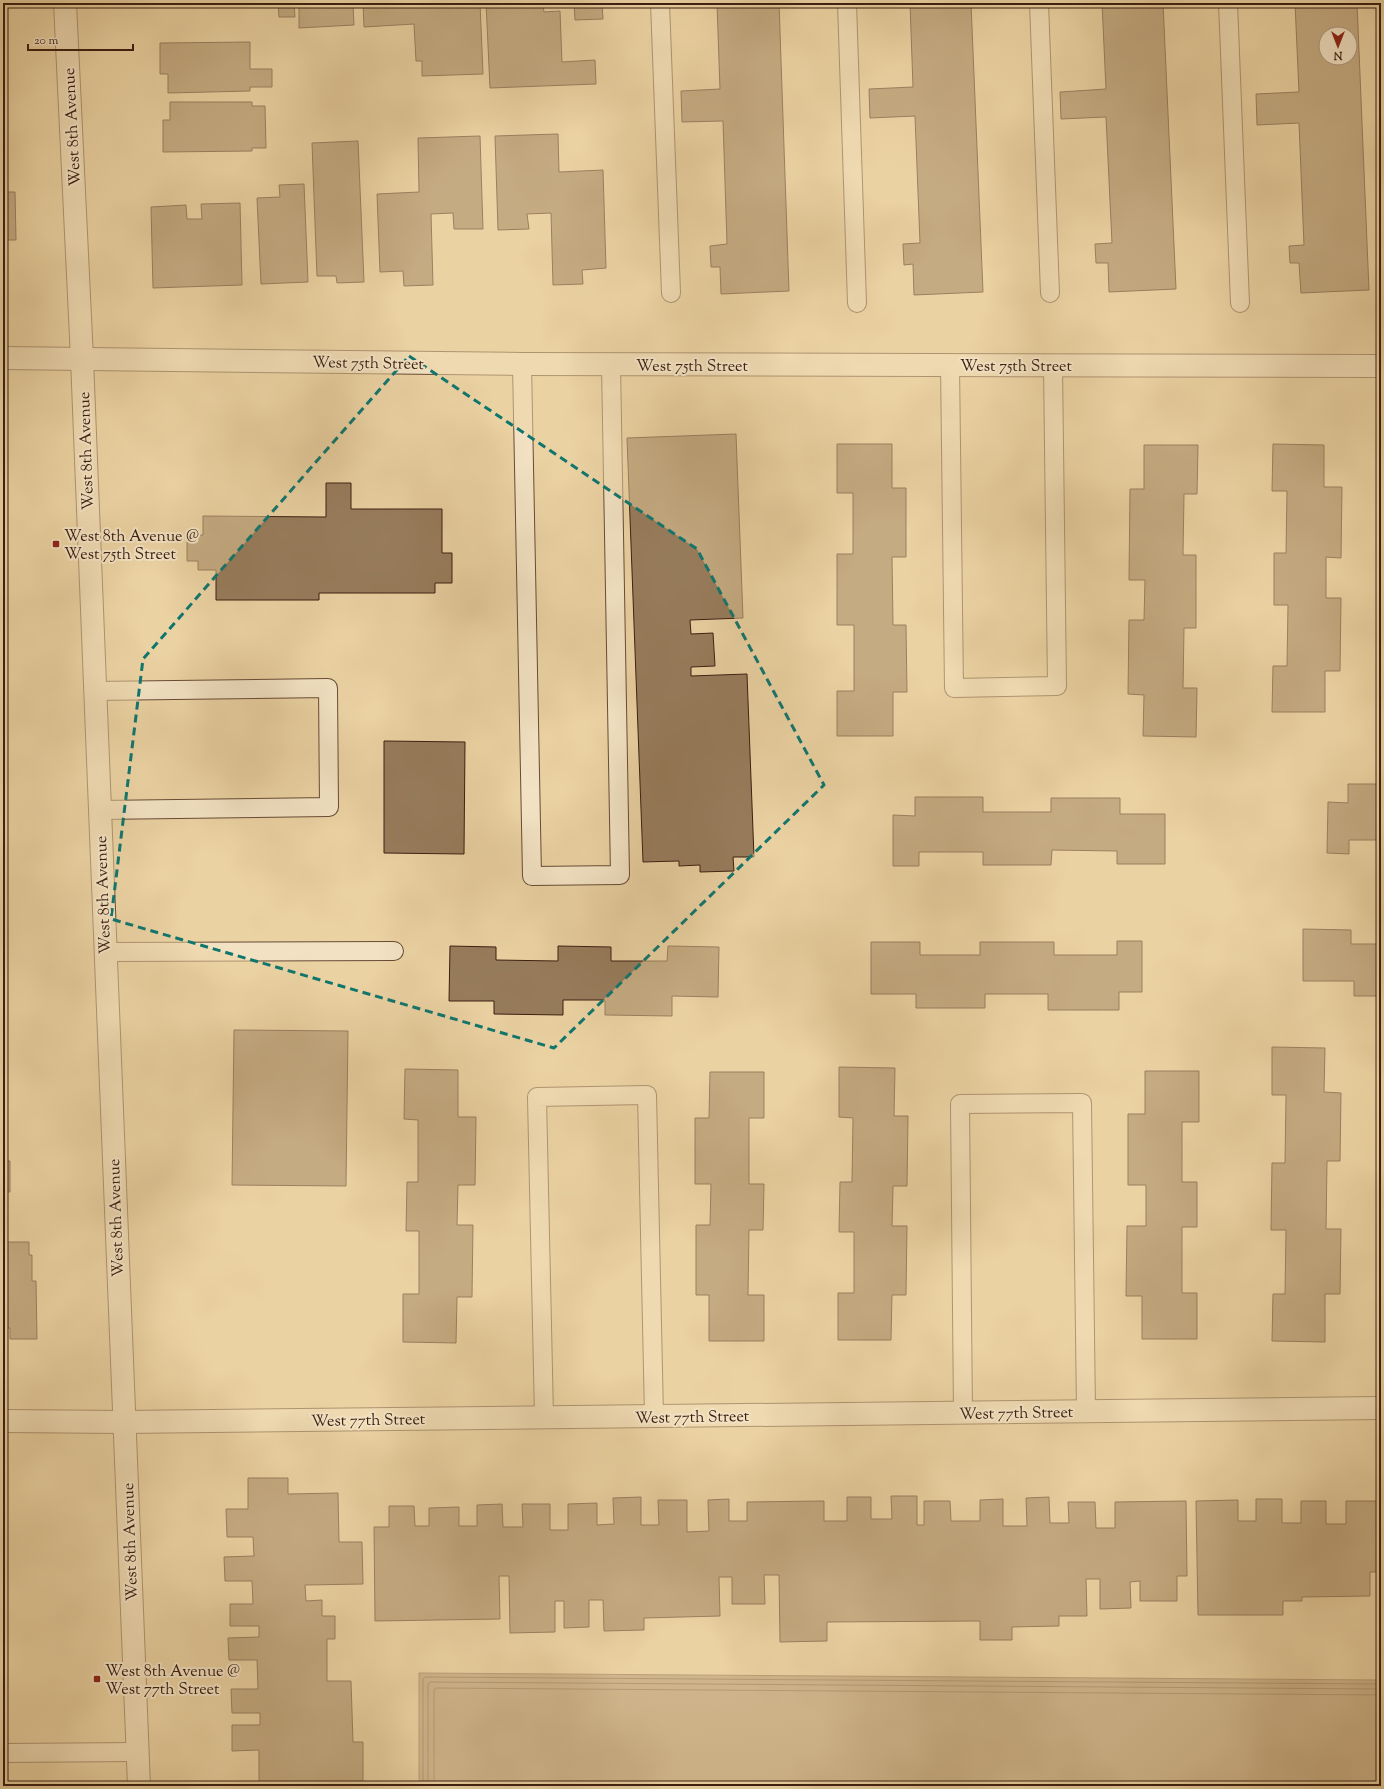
<svg xmlns="http://www.w3.org/2000/svg" width="1384" height="1789" font-family="'Sorts Mill Goudy',serif">
  <style>
    .water { fill: #af9571; stroke: #81654a }
    .lines { fill: none; stroke-linecap: round; stroke-linejoin: round }
    .shore { stroke: #755a40; stroke-width: 1 }
    .building { fill: #977c5c; stroke: #3b1e10; fill-rule: evenodd }
    .service-casing { stroke: #674b35; stroke-width: 20 }
    .minor-casing { stroke: #674b35; stroke-width: 24 }
    .tertiary-casing { stroke: #674b35; stroke-width: 24 }
    .service { stroke: #f2e2c3; stroke-width: 18 }
    .minor { stroke: #f2e2c3; stroke-width: 22 }
    .tertiary { stroke: #f2e2c3; stroke-width: 22 }
    .marked { fill: none; stroke: #0f766e; stroke-width: 3; stroke-dasharray: 8 5; stroke-linejoin: round }
    .poi-dot { fill: #8f2418; stroke: #f2e2c3; stroke-width: 1.5 }
    .labels { text-anchor: middle; stroke-width: 4; stroke-linejoin: round; paint-order: stroke }
    .street-label { font-size: 16px; fill: #3b1e10; stroke: #f2e2c3 }
    .poi-label { font-size: 16px; fill: #3b1e10; stroke: #f2e2c3; text-anchor: start }
  </style>
  <rect width="100%" height="100%" fill="#ebd2a3"/>
  <filter id="stains"><feTurbulence type="fractalNoise" baseFrequency=".005" numOctaves="4"/><feColorMatrix values="0 0 0 0 .2 0 0 0 0 .09 0 0 0 0 .02 0 0 0 .5 -.17"/></filter>
  <radialGradient id="worn" r=".72"><stop offset=".6" stop-color="#630" stop-opacity="0"/><stop offset="1" stop-color="#630" stop-opacity=".3"/></radialGradient>
  <polygon class="water" points="419,1673 1381,1680 1381,1786 419,1786"/>
  <g class="lines">
    <g class="shore">
      <polyline points="423,1786 423,1679 425,1677 1381,1684"/>
      <polyline points="428,1786 428,1684 430,1682 1381,1689"/>
      <polyline points="434,1786 434,1690 436,1688 1381,1695"/>
    </g>
  </g>
  <g class="building">
    <polygon points="278,3 294,3 295,17 279,17"/>
    <polygon points="299,3 353,3 354,25 299,28"/>
    <polygon points="363,3 480,3 483,74 422,76 422,61 416,61 414,24 364,27"/>
    <polygon points="486,3 602,3 603,19 575,20 574,4 543,5 544,12 560,11 562,62 595,60 596,84 490,88"/>
    <polygon points="717,3 779,3 789,291 721,294 720,267 711,267 710,246 727,244 723,121 682,122 681,91 720,89"/>
    <polygon points="910,3 971,3 983,292 914,295 913,264 904,265 903,244 920,243 915,116 870,118 869,89 913,87"/>
    <polygon points="1102,3 1163,3 1176,289 1109,292 1108,263 1096,263 1095,244 1112,243 1106,117 1061,119 1060,92 1106,89"/>
    <path d="M1295,3H1357L1369,290L1301,293L1299,263H1290L1289,246L1304,245L1299,123L1257,125L1256,94L1299,92ZM1326,34H1350V58H1326Z"/>
    <polygon points="250,42 250,69 272,69 272,87 250,87 250,91 168,93 168,74 160,74 160,43"/>
    <polygon points="170,102 252,102 252,106 265,106 266,148 252,148 252,151 163,152 163,120 170,120"/>
    <polygon points="558,134 559,172 603,170 606,268 582,270 583,284 553,285 551,213 527,214 529,229 498,230 495,136"/>
    <polygon points="480,136 483,229 454,229 453,213 431,214 433,285 404,286 403,271 380,272 377,194 419,192 418,138"/>
    <polygon points="358,141 364,282 337,283 336,276 317,276 312,143"/>
    <polygon points="304,184 308,282 261,284 257,198 280,197 279,185"/>
    <polygon points="3,192 15,192 16,240 3,240"/>
    <polygon points="240,203 242,285 153,288 151,207 186,205 187,219 202,219 201,204"/>
    <polygon points="736,434 743,618 690,620 691,634 713,633 715,666 691,667 691,676 747,674 754,857 733,857 734,871 700,872 700,865 679,866 679,861 643,862 627,438"/>
    <polygon points="837,444 892,444 892,488 906,488 906,557 892,557 893,625 906,625 907,692 893,692 893,736 837,736 837,691 854,691 854,625 837,625 837,554 853,554 853,493 837,493"/>
    <polygon points="1273,444 1324,445 1324,487 1342,487 1341,558 1326,557 1326,598 1341,598 1340,671 1325,671 1325,712 1272,712 1273,666 1287,666 1288,605 1274,605 1274,553 1286,553 1287,491 1272,491"/>
    <polygon points="1144,445 1198,445 1197,494 1184,494 1183,555 1196,555 1196,628 1184,628 1183,688 1197,688 1196,737 1143,736 1144,695 1128,694 1129,620 1144,620 1145,580 1129,580 1130,489 1144,489"/>
    <polygon points="326,483 351,483 351,509 442,509 442,553 452,553 452,583 435,583 435,593 319,593 319,600 216,600 216,570 198,570 198,561 187,561 187,535 203,535 203,516 326,517"/>
    <polygon points="3,484 5,484 6,523 3,523"/>
    <polygon points="384,741 465,742 464,854 384,853"/>
    <polygon points="1348,784 1381,784 1381,840 1349,840 1349,854 1327,853 1328,802 1348,803"/>
    <polygon points="915,797 983,797 983,812 1051,812 1051,798 1120,798 1120,814 1165,814 1165,864 1117,864 1117,851 1052,850 1051,865 983,865 983,852 919,852 919,866 893,866 893,815 915,816"/>
    <polygon points="1303,929 1351,930 1351,944 1381,944 1381,996 1354,996 1354,981 1303,981"/>
    <polygon points="1117,941 1142,941 1142,992 1119,992 1119,1010 1048,1010 1048,994 985,994 985,1008 916,1008 916,994 871,994 871,942 920,942 920,955 980,955 980,942 1054,942 1054,955 1117,955"/>
    <polygon points="450,946 496,947 496,960 558,961 558,946 611,947 611,961 667,961 668,946 719,947 718,997 672,996 672,1016 605,1015 605,1000 563,1000 563,1015 494,1014 494,1001 449,1001"/>
    <polygon points="234,1030 348,1031 346,1186 232,1185"/>
    <polygon points="1272,1047 1325,1048 1324,1092 1341,1093 1340,1161 1327,1161 1326,1229 1341,1229 1340,1294 1325,1294 1325,1342 1272,1341 1273,1294 1285,1294 1286,1230 1271,1230 1272,1163 1285,1163 1286,1095 1272,1095"/>
    <polygon points="839,1067 895,1068 894,1116 908,1116 907,1186 893,1186 892,1226 907,1226 906,1295 892,1295 891,1340 838,1340 838,1293 854,1293 854,1232 839,1232 840,1182 852,1182 853,1118 839,1117"/>
    <polygon points="405,1069 458,1070 458,1117 476,1117 475,1185 458,1185 457,1225 473,1225 472,1297 457,1297 456,1343 403,1342 403,1294 419,1294 419,1231 406,1231 407,1182 418,1182 418,1120 404,1119"/>
    <polygon points="1145,1071 1199,1071 1199,1122 1182,1122 1182,1182 1197,1182 1197,1227 1182,1227 1182,1293 1197,1293 1197,1339 1142,1339 1142,1296 1126,1296 1127,1226 1146,1226 1146,1185 1128,1185 1128,1114 1145,1114"/>
    <polygon points="710,1072 764,1072 764,1118 749,1118 749,1184 764,1184 763,1230 749,1230 748,1295 764,1295 764,1341 709,1341 709,1295 696,1295 696,1225 710,1225 711,1184 695,1184 695,1118 709,1118"/>
    <polygon points="3,1100 4,1161 10,1161 10,1192 3,1192"/>
    <polygon points="3,1242 29,1242 29,1255 32,1255 32,1281 36,1281 37,1339 10,1339 10,1328 3,1328"/>
    <polygon points="248,1478 288,1478 288,1494 338,1493 339,1542 362,1542 363,1584 305,1585 306,1601 322,1600 322,1616 335,1616 335,1639 327,1639 327,1681 351,1681 353,1742 363,1742 363,1786 235,1786 235,1784 259,1783 259,1750 232,1751 232,1725 260,1725 260,1713 232,1713 231,1689 258,1689 257,1660 229,1660 228,1638 259,1637 259,1626 230,1626 230,1604 253,1604 252,1581 225,1581 224,1557 254,1556 253,1537 227,1537 226,1509 248,1509"/>
    <polygon points="891,1496 917,1496 917,1525 924,1525 924,1501 950,1501 951,1521 980,1521 980,1500 1003,1499 1003,1526 1027,1526 1026,1498 1049,1497 1050,1523 1069,1523 1068,1502 1095,1502 1096,1528 1115,1528 1115,1502 1186,1501 1187,1576 1177,1576 1177,1601 1140,1601 1140,1581 1130,1582 1131,1608 1100,1609 1100,1579 1086,1579 1087,1616 1059,1616 1059,1626 1012,1627 1012,1640 980,1640 980,1621 827,1622 827,1641 780,1642 779,1575 764,1575 765,1604 732,1604 732,1577 719,1577 720,1616 644,1618 644,1630 604,1631 603,1600 589,1600 589,1627 564,1628 564,1601 555,1601 555,1632 510,1633 509,1576 499,1576 500,1619 375,1621 374,1527 389,1527 389,1506 414,1506 415,1526 429,1526 429,1508 459,1507 459,1526 477,1526 477,1505 502,1504 503,1527 523,1527 522,1504 550,1504 550,1530 568,1530 568,1504 597,1503 597,1525 614,1524 613,1498 641,1497 641,1525 659,1525 658,1500 687,1500 687,1532 709,1531 708,1500 729,1499 729,1521 747,1521 747,1502 824,1501 824,1521 847,1521 847,1497 871,1497 871,1519 892,1519"/>
    <polygon points="1256,1499 1282,1499 1282,1523 1301,1523 1301,1501 1326,1501 1326,1524 1346,1524 1346,1501 1377,1501 1377,1528 1381,1528 1381,1618 1379,1618 1379,1572 1370,1572 1370,1596 1302,1597 1302,1601 1283,1601 1283,1615 1198,1615 1196,1501 1238,1500 1238,1521 1256,1521"/>
  </g>
  <g class="lines">
    <defs>
      <g id="service">
        <polyline points="660,3 671,293"/>
        <polyline points="847,3 857,303"/>
        <polyline points="1039,3 1050,293"/>
        <polyline points="1228,3 1240,303"/>
        <polyline points="522,364 532,876 620,875 611,364"/>
        <polyline points="950,365 954,688 1057,686 1053,366"/>
        <polyline points="94,691 328,688 329,807 99,810"/>
        <polyline points="104,952 394,951"/>
        <polyline points="963,1413 960,1104 1082,1103 1086,1411"/>
        <polyline points="544,1417 537,1097 647,1095 654,1416"/>
        <polyline points="3,1753 138,1752"/>
      </g>
      <polyline id="minor" points="3,358 522,364 1381,366"/>
      <g id="tertiary">
        <polyline points="65,3 82,359 139,1786"/>
        <polyline points="3,1421 124,1422 1381,1408"/>
      </g>
    </defs>
    <use href="#service" class="service-casing"/>
    <use href="#minor" class="minor-casing"/>
    <use href="#tertiary" class="tertiary-casing"/>
    <use href="#service" class="service"/>
    <use href="#minor" class="minor"/>
    <use href="#tertiary" class="tertiary"/>
  </g>
  <path d="M0 0H1384V1789H0ZM409,356L697,549L824,785L554,1048L111,919L143,659Z" fill="#ebd2a3" fill-opacity=".55" fill-rule="evenodd"/>
  <path class="marked" d="M409,356L697,549L824,785L554,1048L111,919L143,659Z"/>
  <g class="poi-dot">
    <rect x="52" y="540" width="8" height="8" rx="2"/>
    <rect x="93" y="1675" width="8" height="8" rx="2"/>
  </g>
  <g class="labels">
    <g class="street-label">
      <text transform="translate(71 127) rotate(-93)" y="6">West 8th Avenue</text>
      <text transform="translate(368 362) rotate(1)" y="6">West 75th Street</text>
      <text x="692" y="371">West 75th Street</text>
      <text x="1016" y="371">West 75th Street</text>
      <text transform="translate(85 451) rotate(-92)" y="6">West 8th Avenue</text>
      <text transform="translate(102 895) rotate(-92)" y="6">West 8th Avenue</text>
      <text transform="translate(115 1218) rotate(-92)" y="6">West 8th Avenue</text>
      <text transform="translate(1016 1412) rotate(-1)" y="6">West 77th Street</text>
      <text transform="translate(692 1416) rotate(-1)" y="6">West 77th Street</text>
      <text transform="translate(368 1419) rotate(-1)" y="6">West 77th Street</text>
      <text transform="translate(129 1542) rotate(-92)" y="6">West 8th Avenue</text>
    </g>
    <g class="poi-label">
      <text x="64" y="541">West 8th Avenue @<tspan x="64" dy="18">West 75th Street</tspan></text>
      <text x="105" y="1676">West 8th Avenue @<tspan x="105" dy="18">West 77th Street</tspan></text>
    </g>
  </g>
  <rect width="1384" height="1789" fill="none" stroke="#ebd2a3" stroke-width="16"/>
  <rect x="4" y="4" width="1376" height="1781" fill="none" stroke="#3b1e10" stroke-width="2"/>
  <rect x="8" y="8" width="1368" height="1773" fill="none" stroke="#3b1e10"/>
  <g transform="translate(1338 46) rotate(180)"><circle r="19" fill="#f2e2c3" stroke="#a9947b"/>
  <path d="M0-3L7 15L0 10L-7 15Z" fill="#8f2418"/>
  <text y="-6" font-size="11" font-weight="bold" text-anchor="middle" fill="#3b1e10">N</text>
  </g>
  <path d="M28 44v6h105v-6" fill="none" stroke="#3b1e10" stroke-width="2"/>
  <text x="34" y="44" font-size="12" fill="#3b1e10" stroke="#f2e2c3" stroke-width="3" paint-order="stroke">20 m</text>
  <rect width="100%" height="100%" filter="url(#stains)"/>
  <rect width="100%" height="100%" fill="url(#worn)"/>
</svg>
